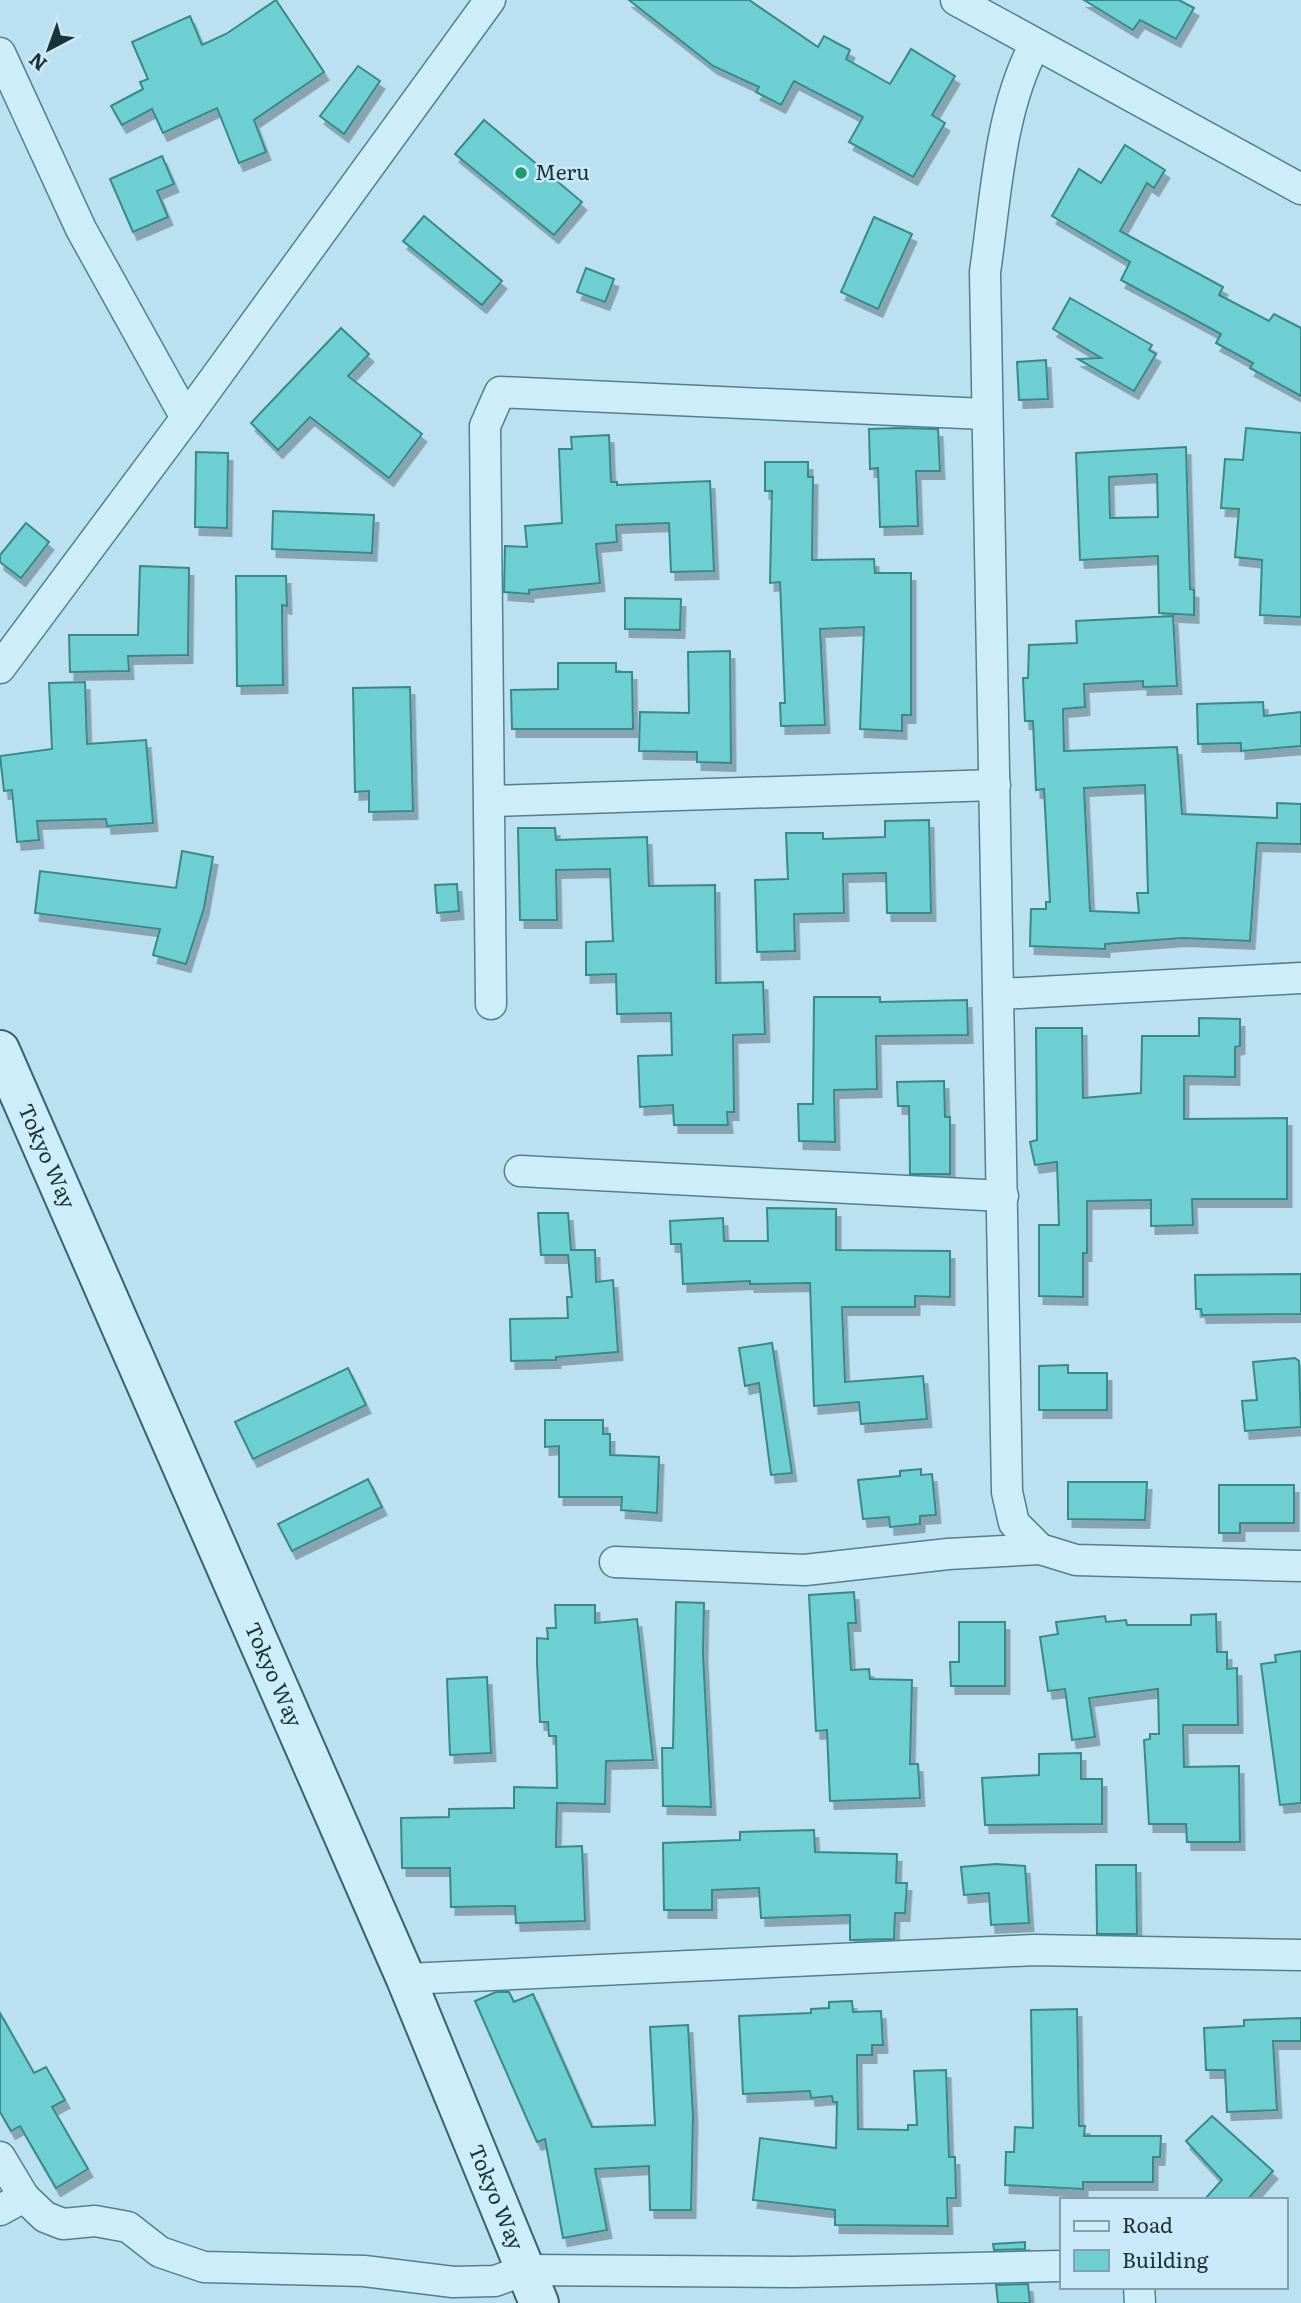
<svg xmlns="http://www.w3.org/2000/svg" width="1301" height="2303" font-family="Literata,serif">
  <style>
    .building { fill: #6dcfd2; stroke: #388989; stroke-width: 2; fill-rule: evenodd; filter: url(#shadow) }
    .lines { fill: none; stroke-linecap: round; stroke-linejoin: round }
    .minor-casing { stroke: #538188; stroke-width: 33 }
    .secondary-casing { stroke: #37646a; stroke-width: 42 }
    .minor { stroke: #cdedfb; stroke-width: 30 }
    .secondary { stroke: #cdedfb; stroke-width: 38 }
    .poi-dot { fill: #1f9b6a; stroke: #cae9f8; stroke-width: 2.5 }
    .labels { text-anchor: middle; stroke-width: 5; stroke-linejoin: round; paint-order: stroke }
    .poi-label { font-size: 21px; fill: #1a3336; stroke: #cae9f8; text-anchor: start }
    .street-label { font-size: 21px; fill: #1a3336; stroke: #cae9f8 }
  </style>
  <defs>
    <filter id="shadow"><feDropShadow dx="4.5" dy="8" stdDeviation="0" flood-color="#0004"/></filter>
  </defs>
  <rect width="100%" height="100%" fill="#bae0f1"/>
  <g class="building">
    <polygon points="276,0 324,72 254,120 266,152 239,163 217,108 163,133 152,109 122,125 111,106 143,89 140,82 148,79 132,42 190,16 202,45 226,34"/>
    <polygon points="629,0 749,0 818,47 824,36 850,50 846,59 890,84 911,49 955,76 932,115 945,123 913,177 849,142 863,117 794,81 781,105 756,92 759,87 713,66"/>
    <polygon points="1084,0 1179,0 1194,8 1176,39 1140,20 1133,30"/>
    <polygon points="358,66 380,81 344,134 320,116"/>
    <polygon points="484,120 582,202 554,235 455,154"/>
    <polygon points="1125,145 1165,170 1154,188 1147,183 1120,231 1223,287 1219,295 1269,321 1274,314 1301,328 1301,396 1250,368 1253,363 1216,343 1221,334 1121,280 1130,262 1052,216 1079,169 1101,183"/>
    <polygon points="162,156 174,184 157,191 168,217 133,232 110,179"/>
    <polygon points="424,216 502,281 482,305 403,241"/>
    <polygon points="874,217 912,234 878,309 841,292"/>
    <polygon points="586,268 614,279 605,302 577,292"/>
    <polygon points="1070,298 1152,345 1149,350 1156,354 1134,391 1078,359 1101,358 1053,329"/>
    <polygon points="341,328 369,354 348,376 422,434 389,478 310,417 278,450 251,423"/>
    <polygon points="1046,360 1048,399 1019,400 1017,362"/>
    <polygon points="900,428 938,429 940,471 916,471 918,526 880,527 878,468 870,469 869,429"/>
    <polygon points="1246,428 1301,433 1301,617 1260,615 1262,560 1235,557 1239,509 1221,508 1225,459 1243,460"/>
    <polygon points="609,435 611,482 617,482 617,485 710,481 714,571 671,572 669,523 616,525 617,542 596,544 600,583 529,590 529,594 504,592 505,546 527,547 525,526 562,523 559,449 572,449 571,437"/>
    <path d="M1186,447L1190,589L1194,590V615L1159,613L1158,556L1080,560L1076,453ZM1157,474L1158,517L1110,518L1109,477Z"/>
    <polygon points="196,452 228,453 227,528 195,527"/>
    <polygon points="765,462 808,462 808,477 813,477 812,560 874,559 875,573 911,573 911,715 902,715 902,731 860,729 864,627 820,629 825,725 781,726 780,703 785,703 780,582 770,583 772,491 765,491"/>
    <polygon points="273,511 374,515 372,553 272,549"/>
    <polygon points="26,523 49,542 21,578 0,562 0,555"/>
    <polygon points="140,566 189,568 188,655 128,656 129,671 70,672 69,635 138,635"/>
    <polygon points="236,576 286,576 287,606 282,605 283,685 237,686"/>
    <polygon points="625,598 681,599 680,630 625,629"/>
    <path d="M1173,616L1177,686L1143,687V681L1084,684L1085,707L1063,709L1064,751L1177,747L1182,814L1277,818V803L1301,804V844L1257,843L1250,941L1182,938L1105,944V949L1030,946L1031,909H1046V902H1050L1044,789L1036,790L1033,721H1025L1023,678H1028L1029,645L1077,643L1076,621ZM1145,785L1148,893H1137L1139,913L1090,911L1084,788Z"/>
    <polygon points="730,651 731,763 697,762 697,752 639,751 640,712 689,713 688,652"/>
    <polygon points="558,663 616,663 616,672 632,672 633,729 512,729 511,690 558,689"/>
    <polygon points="85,682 87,744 146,740 153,823 107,826 106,819 37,821 39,840 17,842 12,790 4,791 0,756 52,749 49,683"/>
    <polygon points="410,687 413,811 369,812 369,791 355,792 353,688"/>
    <polygon points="1263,702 1264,716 1301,712 1301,746 1241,751 1241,743 1198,744 1197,704"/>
    <polygon points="929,820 931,913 887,913 886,873 843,874 844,913 794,914 795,951 757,952 755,880 788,879 786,833 823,833 823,839 885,837 885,821"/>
    <polygon points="518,828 555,828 556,840 647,837 649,886 715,885 716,983 763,982 765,1034 733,1035 734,1112 727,1112 728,1125 674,1125 673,1105 640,1107 638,1056 672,1055 671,1013 617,1014 616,974 586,975 586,942 613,941 610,869 556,870 557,920 520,920"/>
    <polygon points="182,851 213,857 204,908 186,964 153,955 160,929 35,913 40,871 176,888"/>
    <polygon points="457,884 459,911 437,913 435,885"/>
    <polygon points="814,997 880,997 880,1002 967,1000 968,1035 876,1036 877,1089 834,1090 835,1142 799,1141 798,1104 813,1104"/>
    <polygon points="1199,1018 1240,1019 1240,1046 1235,1047 1235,1077 1184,1076 1184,1119 1287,1118 1287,1199 1192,1199 1193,1225 1151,1226 1151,1200 1087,1201 1087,1253 1083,1253 1083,1297 1039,1296 1039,1225 1059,1225 1057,1162 1035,1165 1030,1142 1037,1140 1036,1028 1082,1028 1083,1098 1141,1093 1142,1036 1199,1036"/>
    <polygon points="944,1081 945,1117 950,1117 950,1174 910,1174 909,1106 898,1106 897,1082"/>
    <polygon points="767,1208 836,1209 836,1250 950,1251 950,1297 915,1296 915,1307 842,1307 845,1382 923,1376 927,1419 861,1424 859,1402 814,1406 810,1283 750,1284 750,1281 683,1284 681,1244 671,1244 670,1221 723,1218 724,1241 768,1241"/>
    <polygon points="538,1213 568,1213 571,1250 595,1250 596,1282 613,1280 618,1352 556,1357 556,1360 511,1361 510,1319 568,1318 567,1297 572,1297 568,1255 541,1255"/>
    <polygon points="1301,1274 1301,1314 1202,1315 1201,1309 1196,1309 1195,1275"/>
    <polygon points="772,1343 792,1473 771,1475 759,1383 745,1386 739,1348"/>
    <polygon points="1295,1358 1299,1361 1301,1427 1245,1431 1242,1401 1257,1400 1253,1362"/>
    <polygon points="1068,1365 1068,1373 1107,1373 1107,1410 1039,1410 1039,1366"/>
    <polygon points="348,1368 366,1405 253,1459 235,1422"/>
    <polygon points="545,1420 603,1420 603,1434 610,1434 610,1455 659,1457 657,1513 621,1510 622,1497 559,1497 559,1446 545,1447"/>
    <polygon points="921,1469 921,1475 932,1474 936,1515 920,1516 920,1524 890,1527 889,1517 863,1519 858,1480 900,1476 900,1471"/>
    <polygon points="368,1479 382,1507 292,1551 278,1524"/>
    <polygon points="1068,1482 1147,1482 1145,1520 1068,1519"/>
    <polygon points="1219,1485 1294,1485 1294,1523 1240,1523 1240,1533 1219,1533"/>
    <polygon points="854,1592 856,1623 848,1623 851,1670 869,1669 870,1679 912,1680 910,1764 918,1764 920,1798 830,1801 827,1730 816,1731 809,1595"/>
    <polygon points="676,1602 704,1603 703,1654 711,1807 663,1806 662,1748 673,1748"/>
    <polygon points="555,1605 595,1605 595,1623 637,1619 653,1760 606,1761 605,1804 557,1803 556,1847 582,1846 585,1921 516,1923 515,1906 451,1907 450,1868 402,1868 401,1818 449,1817 449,1809 514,1808 514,1787 557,1788 556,1736 549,1736 548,1722 540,1722 537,1663 537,1638 548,1639 547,1628 556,1628"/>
    <polygon points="1216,1614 1217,1652 1227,1652 1227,1669 1237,1668 1238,1725 1183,1725 1184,1767 1239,1766 1240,1842 1187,1842 1186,1824 1149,1824 1144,1740 1150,1739 1150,1734 1159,1734 1158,1689 1089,1698 1095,1737 1072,1740 1065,1689 1048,1691 1040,1637 1058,1634 1056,1622 1105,1616 1106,1622 1126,1620 1127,1625 1191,1625 1191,1615"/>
    <polygon points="959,1622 1005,1622 1005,1686 951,1686 950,1662 959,1662"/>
    <polygon points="1301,1651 1301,1803 1280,1805 1261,1664 1276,1662 1275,1655"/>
    <polygon points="487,1677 491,1753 450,1755 447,1679"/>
    <polygon points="1081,1753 1081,1779 1102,1779 1102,1824 985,1825 982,1778 1039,1775 1039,1754"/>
    <polygon points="814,1830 815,1852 897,1854 896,1883 907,1883 905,1913 895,1913 894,1939 850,1940 850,1915 761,1918 759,1888 712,1890 712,1910 664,1910 663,1843 740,1840 740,1832"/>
    <polygon points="996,1864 1025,1866 1029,1923 991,1925 989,1893 964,1895 961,1867"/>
    <polygon points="1096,1865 1136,1865 1137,1934 1097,1934"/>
    <polygon points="496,1992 509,1992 514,2002 533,1994 592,2127 655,2125 650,2027 688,2025 693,2116 691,2210 650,2210 649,2166 595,2169 607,2230 563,2238 545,2139 537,2142 475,2001"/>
    <polygon points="852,2001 853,2012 881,2011 883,2045 872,2045 872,2055 857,2055 858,2129 908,2130 908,2125 917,2125 914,2071 946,2070 949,2157 955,2157 956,2198 947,2198 948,2226 835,2225 835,2210 753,2200 760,2138 836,2148 837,2102 833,2102 832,2096 811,2098 810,2091 743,2094 739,2016 811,2013 811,2009 829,2008 829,2002"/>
    <polygon points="1077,2009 1079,2126 1085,2126 1084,2136 1161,2136 1160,2157 1153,2157 1153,2182 1083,2182 1083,2189 1005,2185 1006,2152 1014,2152 1015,2127 1033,2128 1031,2010"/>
    <polygon points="0,2013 34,2073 46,2067 65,2100 52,2107 88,2169 56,2188 20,2126 11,2131 0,2112"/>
    <polygon points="1301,2018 1301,2041 1273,2041 1277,2110 1227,2112 1225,2070 1206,2070 1204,2028 1244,2026 1244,2020"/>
    <polygon points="1212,2116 1273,2171 1247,2200 1204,2200 1222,2180 1186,2141"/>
    <polygon points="1025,2242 1025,2249 994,2250 993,2244"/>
    <polygon points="1028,2284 1030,2303 998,2303 996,2285"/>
  </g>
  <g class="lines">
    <defs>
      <g id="minor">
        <polyline points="956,0 1301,189"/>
        <path d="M1035,44C999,112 996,197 985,272L1007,1492L1014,1523L1040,1549L1076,1560L1301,1566"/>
        <polyline points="0,53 81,229 186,418"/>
        <polyline points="0,668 186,418 490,0"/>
        <polyline points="491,801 995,785"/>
        <polyline points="1000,994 1301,978"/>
        <polyline points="491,1004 485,426 500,392 985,414"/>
        <polyline points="520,1171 1003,1196"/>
        <polyline points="615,1562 805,1570 948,1554 1040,1549"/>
        <polyline points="406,1979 1035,1950 1301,1955"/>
        <polyline points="0,2157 24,2197 45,2217 63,2224 95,2221 128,2227 160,2252 204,2267 364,2271 453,2282 495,2281 525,2270 793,2272 1061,2266"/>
        <polyline points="0,2210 24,2197"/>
        <polyline points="1139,2287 1140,2303"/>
      </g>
      <g id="secondary">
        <path id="s1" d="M0,1050L406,1979L539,2303"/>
      </g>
    </defs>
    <use href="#minor" class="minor-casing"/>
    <use href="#secondary" class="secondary-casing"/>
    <use href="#minor" class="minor"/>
    <use href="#secondary" class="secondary"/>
  </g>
  <circle class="poi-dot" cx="521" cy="173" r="7"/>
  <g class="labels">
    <g class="poi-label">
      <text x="535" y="180">Meru</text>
    </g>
    <g class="street-label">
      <text dy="7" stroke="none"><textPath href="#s1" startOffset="116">Tokyo Way</textPath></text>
      <text dy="7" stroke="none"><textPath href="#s1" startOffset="682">Tokyo Way</textPath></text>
      <text dy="7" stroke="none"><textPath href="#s1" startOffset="1250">Tokyo Way</textPath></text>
    </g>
  </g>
  <rect x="1060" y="2198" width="228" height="91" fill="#cae9f8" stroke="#84a0aa" stroke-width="2"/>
  <rect x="1074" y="2221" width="35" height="10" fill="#cdedfb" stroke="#84a0aa" stroke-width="2"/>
  <text x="1122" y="2233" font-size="21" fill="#1a3336">Road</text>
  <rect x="1074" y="2250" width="35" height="21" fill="#6dcfd2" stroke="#84a0aa" stroke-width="2"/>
  <text x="1122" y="2268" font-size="21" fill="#1a3336">Building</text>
  <g transform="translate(49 49) rotate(221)" stroke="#cae9f8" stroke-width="5" paint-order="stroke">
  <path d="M0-5L12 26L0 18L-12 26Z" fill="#1a3336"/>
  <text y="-10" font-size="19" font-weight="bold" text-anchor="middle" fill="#1a3336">N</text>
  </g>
</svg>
